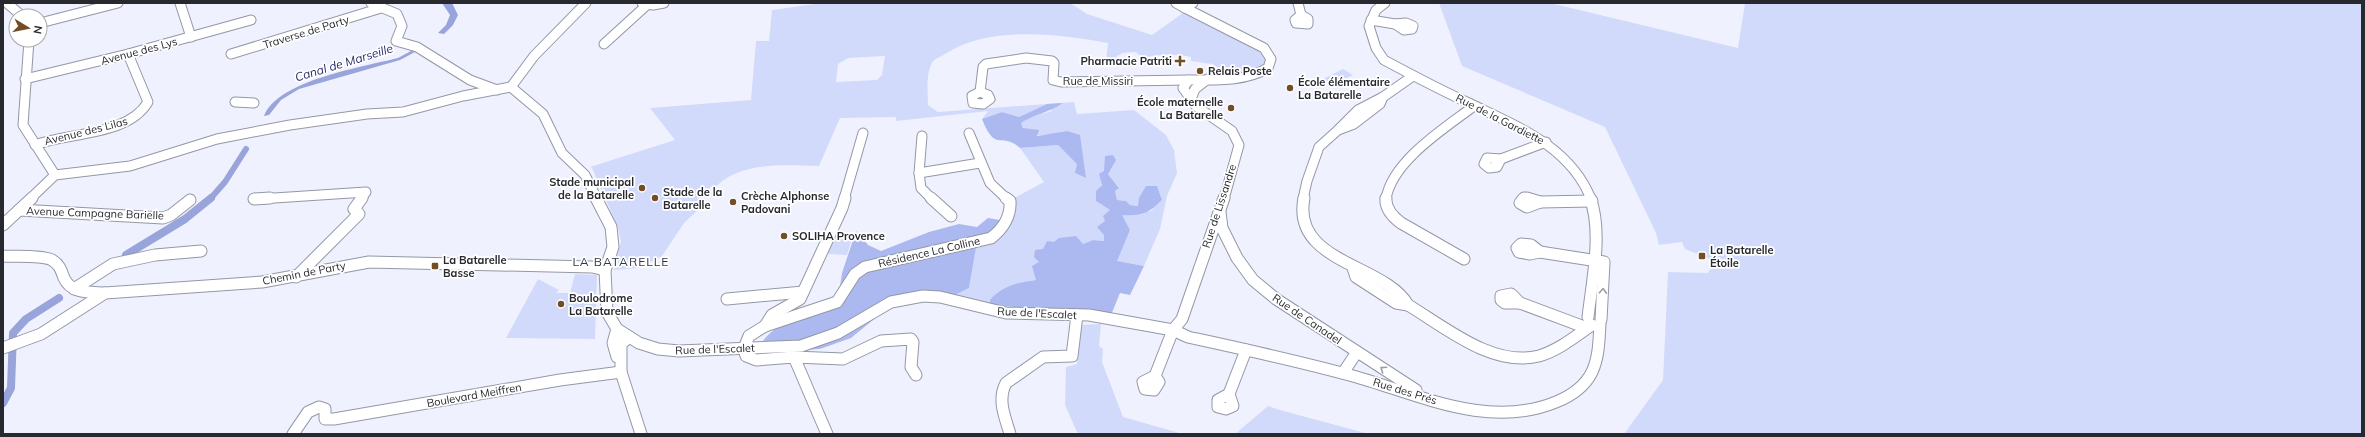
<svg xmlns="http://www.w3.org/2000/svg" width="2365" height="437" font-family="Mulish,sans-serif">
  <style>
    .green { fill: #d2dafb; fill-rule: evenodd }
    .forest { fill: #acb8f0 }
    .water { fill: #98a4da }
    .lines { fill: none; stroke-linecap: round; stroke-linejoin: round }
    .canal-far1 { stroke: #98a4da; stroke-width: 6 }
    .canal { stroke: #98a4da; stroke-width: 8 }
    .minor-far1-casing { stroke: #9497a5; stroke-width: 11 }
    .minor-casing { stroke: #9497a5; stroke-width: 13 }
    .minor-far1 { stroke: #fff; stroke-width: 9 }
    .minor { stroke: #fff; stroke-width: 11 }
    .oneway { stroke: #9e9fa1 }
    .poi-dot { fill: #724e28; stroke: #fff; stroke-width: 1.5 }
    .labels { text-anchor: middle; stroke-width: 3.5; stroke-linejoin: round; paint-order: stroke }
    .street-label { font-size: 11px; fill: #27292e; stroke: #fff }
    .poi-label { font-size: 11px; font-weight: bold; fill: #27292e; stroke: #fff; text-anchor: start }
    .water-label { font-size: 12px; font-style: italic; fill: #272d6d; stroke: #fff }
    .neighbourhood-label { font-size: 12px; letter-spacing: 1px; fill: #333642; stroke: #fff }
  </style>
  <rect width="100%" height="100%" fill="#eff2fe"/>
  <g class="green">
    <path d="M838,3H1070L1087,14L1152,35L1183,13L1215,29L1218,27L1263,51L1268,63L1249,74L1223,69L1218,70L1217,67L1212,64L1191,61V57C1176,54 1157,54 1143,58L1136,52C1126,52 1120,52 1113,60L1106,61L1108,43C1059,34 988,25 945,54C942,56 937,58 934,60C925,72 928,91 928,105L938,112L1074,102L1077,114L1134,110L1166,135L1174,150L1177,173L1167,196L1160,229L1144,266L1116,261L1130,230L1121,215L1151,211L1162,200L1157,186L1138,206L1130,205L1126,201L1117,200L1115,191L1119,187L1108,174L1105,156C1105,165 1105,174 1102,183C1099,191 1097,190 1096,201L1110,210L1105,221L1104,241L1093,240L1040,262L1036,280L1021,282L990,305L955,295L969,288L976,246L991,243L1014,198L1044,182L1020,148L1058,145L1078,164L1075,173L1086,178L1067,131C1051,133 1029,142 1021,123L1030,117L1052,111L1047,104L1019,117L1002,112L982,119L988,111L896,121V117L840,118L819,166C786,165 737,161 714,189L711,186L699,209L684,223L662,256L639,268L614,270L621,242L618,228L592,168L590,167L675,140L650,108L751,100L756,41H769L772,10L815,4ZM885,56L882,75L877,80L836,82L838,64L848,58Z"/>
    <polygon points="1439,3 1550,3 1738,48 1745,3 2362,3 2362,434 1624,434 1663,380 1668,272 1708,273 1715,261 1685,249 1682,242 1659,245 1656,233 1605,127 1462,66"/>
    <polygon points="1343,69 1353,75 1333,85 1323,79"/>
    <polygon points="834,238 852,239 847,255 827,254"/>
    <polygon points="575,274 597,275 595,339 506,338 538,279 559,290 556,293 570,293"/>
    <polygon points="1101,324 1099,346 1103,349 1102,362 1123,417 1183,434 1081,434 1077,432 1065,405 1066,367 1077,364 1081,325"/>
    <polygon points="1268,406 1280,410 1369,434 1235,434"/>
  </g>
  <g class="forest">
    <path d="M1063,103C1049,113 1034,114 1021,123L1023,128L1039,130L1037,136L1067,131L1080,135L1086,178L1075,173L1077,164L1058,145L1020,148C1001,131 996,154 982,119L1002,112L1019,117L1047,104Z"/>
    <path d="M1113,155L1116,160L1108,174L1119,188L1115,191L1117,200L1126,201L1130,205L1138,206L1139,198L1146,186H1157L1162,200C1149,214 1140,216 1122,215L1130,230L1117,261L1144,266L1130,295L1120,293L1111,315L990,305V300C1002,286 1019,282 1036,280L1032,266L1039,262L1034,257L1035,250L1043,249L1047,241L1054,242L1059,238L1076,236L1083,244L1093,240L1104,241V235L1097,227L1105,221L1103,216L1110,210L1096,201V191L1102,185L1099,174L1104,171L1105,156Z"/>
    <path d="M988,218L1000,220L993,232L978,236L969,288L955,295L931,291L906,293L851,338L820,349L789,351L763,341C779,319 812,315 837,306L842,273L856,231L868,245L881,251L929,232L959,224L977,227Z"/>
  </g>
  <g class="water">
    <polygon points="442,3 452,3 458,15 453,25 444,34 438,33 446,25 450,15"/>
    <path d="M411,51L415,52L400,60L299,89L281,100L269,115L264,116C278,80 363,67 398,58Z"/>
  </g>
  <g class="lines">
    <polyline class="canal-far1" points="210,199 225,182 246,149"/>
    <g class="canal">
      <polyline points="126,255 185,219 211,198"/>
      <polyline points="3,403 11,388 13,333 26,319 59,298"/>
    </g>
    <defs>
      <g id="minor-far1">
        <polyline points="7,3 22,16"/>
        <polyline points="180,3 191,37"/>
        <polyline points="371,3 397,14 402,26 396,41 417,47 470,80 497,90"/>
        <polyline points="642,3 653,5 664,3"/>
        <polyline points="1176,3 1185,8"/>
        <path d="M1193,3L1185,8L1264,48L1271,59L1268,68C1245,82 1215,80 1189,80L1183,88L1196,106L1232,131L1239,145L1224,199"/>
        <polyline points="1298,3 1301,15"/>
        <path d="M1385,3L1376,10L1369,26L1376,48L1384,60C1412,75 1440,90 1469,103C1516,126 1570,146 1591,199"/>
        <polygon points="1301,15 1308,19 1308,24 1296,23 1295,20"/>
        <polyline points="1371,20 1395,24"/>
        <polyline points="40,23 118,3"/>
        <polygon points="1406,23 1413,26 1412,29 1404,30 1395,24"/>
        <polyline points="29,40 23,125 55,175"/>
        <polyline points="604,44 648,4"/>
        <polyline points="231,54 381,8"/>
        <polyline points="25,79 128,54 251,20"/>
        <polyline points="511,87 543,114 562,153 585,175 597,199"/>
        <polyline points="511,87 534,56 586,3"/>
        <polygon points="980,92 988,95 990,99 983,104 973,103 972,96"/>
        <polyline points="980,92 983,67 986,64 1026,58 1052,61 1054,63 1053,80 1061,82 1189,80"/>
        <polyline points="1191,99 1195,89 1208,79"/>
        <polyline points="235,102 254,103"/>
        <polyline points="1338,130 1358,110 1383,97"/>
        <polyline points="969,133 990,183 1007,199"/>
        <polyline points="922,136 919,173 921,188 932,199"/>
        <path d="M35,145C70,132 128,136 148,102L128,54"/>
        <polygon points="1487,158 1501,159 1497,167 1489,168 1484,164"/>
        <polyline points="1501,159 1546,142"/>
        <polyline points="919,173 980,163"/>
        <polyline points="30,199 55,175 130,166 217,139 290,125 367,114 403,112 463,96 511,87"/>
        <polyline points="259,199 366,192 361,199"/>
        <polyline points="844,199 863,133"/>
        <polyline points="1303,199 1307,181 1319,147 1338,130 1354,124 1380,104 1383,97 1413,76"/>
        <path d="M1386,199C1392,161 1445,128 1474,106"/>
        <polyline points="1522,199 1530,199"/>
      </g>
      <g id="minor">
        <path d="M596,198L611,227L613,247L605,270L607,312L617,329L639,343L658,349L679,351L801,346L838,333L891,302L923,296L940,297L1006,313L1089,315L1173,330L1188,337C1243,349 1299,361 1353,376C1418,394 1488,430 1556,402C1571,396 1585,386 1592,372C1599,357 1599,340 1600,324"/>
        <polyline points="931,198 951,216"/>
        <path d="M1304,198C1291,263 1385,264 1408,305C1445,327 1493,368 1539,356C1559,350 1576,336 1592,325"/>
        <path d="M1386,198C1385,208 1393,217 1401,223L1464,259"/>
        <polyline points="1524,198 1520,203 1527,207 1540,202"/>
        <polyline points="1527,198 1540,202"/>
        <polyline points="254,199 270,198"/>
        <polyline points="1540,202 1592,201"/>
        <polyline points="19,210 163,218 171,215 190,200"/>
        <polyline points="1220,212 1222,228 1237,258 1253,280 1276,299 1416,390"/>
        <polyline points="3,225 32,198"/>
        <polygon points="1521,244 1531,245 1540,252 1530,254 1519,252 1517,248"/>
        <polyline points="1540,252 1604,262 1601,320"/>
        <path d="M3,256C15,257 42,255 52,260C60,265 61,270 64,278C71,294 90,292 105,293"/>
        <polyline points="1353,268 1356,277 1396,303 1408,305"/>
        <polyline points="296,277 359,214 354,209 362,198"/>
        <polyline points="74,289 113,264 155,255 201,251"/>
        <polygon points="1511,294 1520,303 1505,303 1501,300 1501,296"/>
        <polyline points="727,299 803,292"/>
        <polyline points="1520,303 1587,328"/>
        <path d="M1588,317C1592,282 1603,231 1590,198"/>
        <path d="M765,326L837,302L855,274L865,267L991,238C1003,229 1011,216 1010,201L1006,198"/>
        <polyline points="617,329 613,343 617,357"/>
        <polyline points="1173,330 1182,319 1224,198"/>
        <polyline points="629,337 621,344 621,372 641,434"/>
        <polyline points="3,348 41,334 105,293 262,282 369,262 592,267 605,270"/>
        <polyline points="744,348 749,336 765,326 772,315 800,299 842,208 845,198"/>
        <polyline points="744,348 746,356 756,360 794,357 827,434"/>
        <polyline points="794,357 843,359 881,341 911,339 913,342 911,367 916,375"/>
        <polyline points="1343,373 1357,352"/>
        <polygon points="1155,376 1159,382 1154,390 1145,389 1143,382"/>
        <polyline points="1155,376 1173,330"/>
        <polygon points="1229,394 1233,406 1226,409 1218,407 1218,400"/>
        <polyline points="1229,394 1246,350"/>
        <polyline points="293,434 308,412 319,407 325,409 325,419 334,419 560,380 621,372"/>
        <path d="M1010,434C1005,417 997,400 1006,383L1043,357L1072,356L1077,315"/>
      </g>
    </defs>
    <use href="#minor-far1" class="minor-far1-casing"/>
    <use href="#minor" class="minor-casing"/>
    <use href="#minor-far1" class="minor-far1"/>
    <use href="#minor" class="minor"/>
  </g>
  <defs><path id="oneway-chevron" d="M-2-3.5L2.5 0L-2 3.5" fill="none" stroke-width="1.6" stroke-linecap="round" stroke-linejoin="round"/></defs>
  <g class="oneway">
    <use href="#oneway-chevron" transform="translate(1603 291) rotate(-87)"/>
    <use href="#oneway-chevron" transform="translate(1383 369) rotate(-146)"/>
  </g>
  <g class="poi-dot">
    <path d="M1178 55h4v4h4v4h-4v4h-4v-4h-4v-4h4z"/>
    <circle cx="1200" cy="71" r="4"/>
    <circle cx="1290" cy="88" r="4"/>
    <circle cx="1231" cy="108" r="4"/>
    <circle cx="642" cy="188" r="4"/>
    <circle cx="655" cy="198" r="4"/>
    <circle cx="733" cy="202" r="4"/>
    <circle cx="784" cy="236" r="4"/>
    <rect x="1698" y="252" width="8" height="8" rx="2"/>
    <rect x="431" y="262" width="8" height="8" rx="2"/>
    <circle cx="561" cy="304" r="4"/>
  </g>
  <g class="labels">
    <g class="street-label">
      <text transform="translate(306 32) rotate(-17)" y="4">Traverse de Party</text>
      <text transform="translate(139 51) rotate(-15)" y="4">Avenue des Lys</text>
      <text x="1098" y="85">Rue de Missiri</text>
      <text transform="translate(1500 119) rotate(27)" y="4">Rue de la Gardiette</text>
      <text transform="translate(86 131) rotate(-14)" y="4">Avenue des Lilas</text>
      <text transform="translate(1219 206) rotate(-72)" y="4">Rue de Lissandre</text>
      <text transform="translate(95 213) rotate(2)" y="4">Avenue Campagne Barielle</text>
      <text transform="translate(929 252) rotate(-13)" y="4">Résidence La Colline</text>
      <text transform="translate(304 273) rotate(-11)" y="4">Chemin de Party</text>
      <text transform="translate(1037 313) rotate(3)" y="4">Rue de l'Escalet</text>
      <text transform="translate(1307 319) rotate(34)" y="4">Rue de Canadel</text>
      <text transform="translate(715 349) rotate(-2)" y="4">Rue de l'Escalet</text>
      <text transform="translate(1405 391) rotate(17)" y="4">Rue des Prés</text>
      <text transform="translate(474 395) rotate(-10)" y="4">Boulevard Meiffren</text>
    </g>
    <g class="poi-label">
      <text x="1172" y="65" text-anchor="end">Pharmacie Patriti</text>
      <text x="1208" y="75">Relais Poste</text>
      <text x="1298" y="86">École élémentaire<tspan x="1298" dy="13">La Batarelle</tspan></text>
      <text x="1223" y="106" text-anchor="end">École maternelle<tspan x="1223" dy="13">La Batarelle</tspan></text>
      <text x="634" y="186" text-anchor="end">Stade municipal<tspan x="634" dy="13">de la Batarelle</tspan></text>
      <text x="663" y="196">Stade de la<tspan x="663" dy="13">Batarelle</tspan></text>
      <text x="741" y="200">Crèche Alphonse<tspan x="741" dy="13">Padovani</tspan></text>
      <text x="792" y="240">SOLIHA Provence</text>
      <text x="1710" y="254">La Batarelle<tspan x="1710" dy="13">Étoile</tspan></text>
      <text x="443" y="264">La Batarelle<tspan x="443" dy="13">Basse</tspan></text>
      <text x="569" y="302">Boulodrome<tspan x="569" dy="13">La Batarelle</tspan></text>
    </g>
    <g class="water-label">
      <text transform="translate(344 63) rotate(-17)" y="4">Canal de Marseille</text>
    </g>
    <g class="neighbourhood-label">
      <text x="621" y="266">LA BATARELLE</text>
    </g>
  </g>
  <rect width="2365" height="437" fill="none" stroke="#27292e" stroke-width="8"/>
  <g transform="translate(28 28) rotate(100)"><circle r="19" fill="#ffffff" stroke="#a9a9ab"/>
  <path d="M0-3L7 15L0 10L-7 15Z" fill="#724e28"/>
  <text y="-6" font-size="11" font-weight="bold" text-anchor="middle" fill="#27292e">N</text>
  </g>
</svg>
